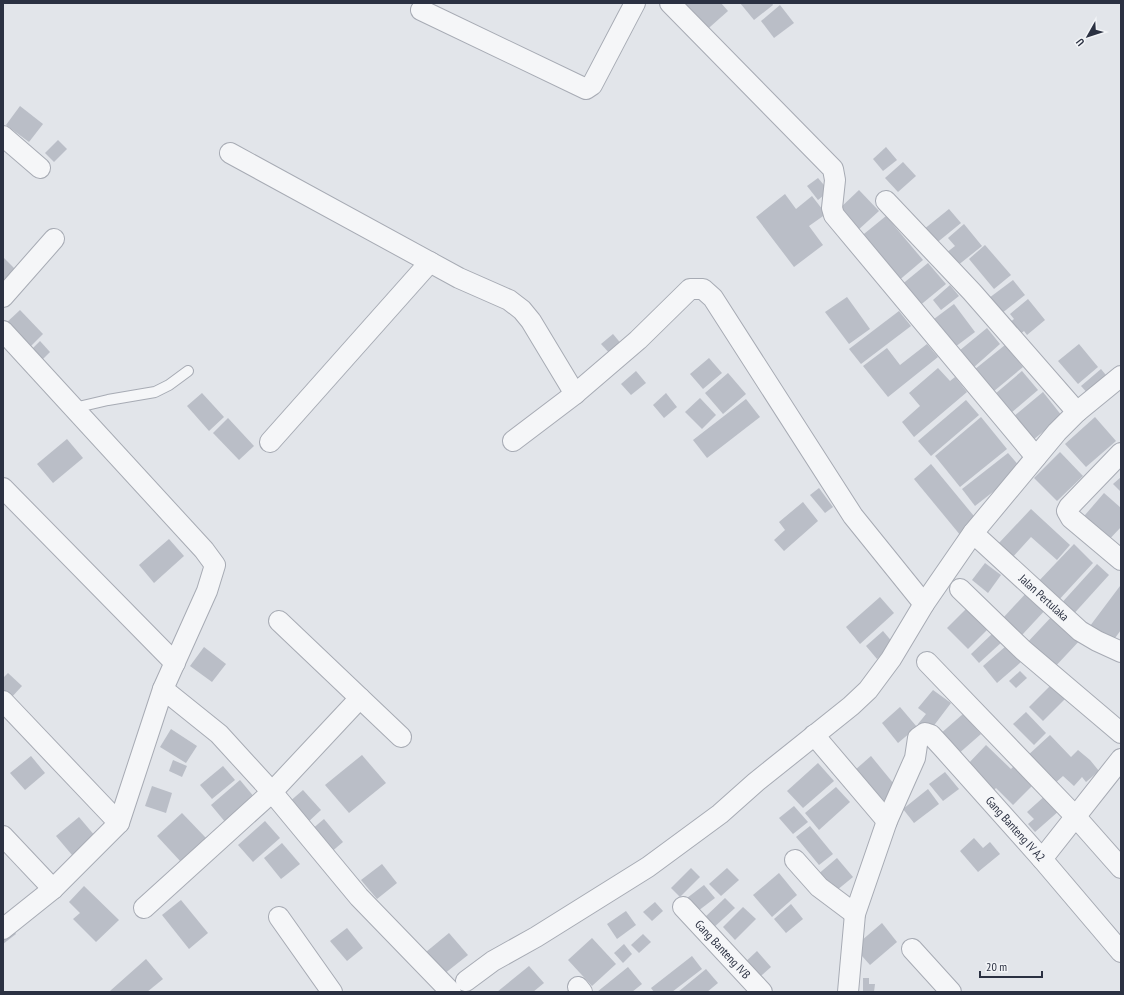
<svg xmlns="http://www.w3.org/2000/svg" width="1124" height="995" font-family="'PT Sans Narrow',sans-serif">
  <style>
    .building { fill: #babec7 }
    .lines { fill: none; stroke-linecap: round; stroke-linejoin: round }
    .service-casing { stroke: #a7abb4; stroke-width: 12 }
    .minor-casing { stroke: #a7abb4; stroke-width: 22 }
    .service { stroke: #f5f6f8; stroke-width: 10 }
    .minor { stroke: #f5f6f8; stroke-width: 20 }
    .labels { text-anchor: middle; stroke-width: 3; stroke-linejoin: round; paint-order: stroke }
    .street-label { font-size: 12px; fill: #2b3142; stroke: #f2f4f7 }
  </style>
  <rect width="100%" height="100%" fill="#e2e5ea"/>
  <g class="building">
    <polygon points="676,3 721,3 728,11 702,34"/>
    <polygon points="740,3 772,3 773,5 754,20"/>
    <polygon points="780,5 794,23 774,38 761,21"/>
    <polygon points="20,106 43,124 29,142 6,125"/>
    <polygon points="58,140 67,149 54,162 45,153"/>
    <polygon points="886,147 897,160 883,171 873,159"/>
    <polygon points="903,162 916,176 898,192 885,178"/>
    <polygon points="818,178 829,191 818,200 807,186"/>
    <polygon points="859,190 879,211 857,231 838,210"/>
    <polygon points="785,194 796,209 812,196 826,214 809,226 823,245 794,267 756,217"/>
    <polygon points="949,209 961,223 934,245 923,230"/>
    <polygon points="886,216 923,260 897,282 859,238"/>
    <polygon points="964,224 982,246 957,266 946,253 955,246 948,238"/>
    <polygon points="985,245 1011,275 994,289 969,259"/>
    <polygon points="3,257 17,271 3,285"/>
    <polygon points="928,263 946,284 918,307 900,286"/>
    <polygon points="1013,280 1025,295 997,317 985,301"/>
    <polygon points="950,285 959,296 941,310 933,300"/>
    <polygon points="847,297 870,329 849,344 825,312"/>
    <polygon points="1028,299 1045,320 1027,335 1024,331 1019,335 1009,323 1014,319 1010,314"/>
    <polygon points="954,304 975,332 955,347 934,319"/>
    <polygon points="20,310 43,334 28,349 4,325"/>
    <polygon points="899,311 911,326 861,364 849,349"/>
    <polygon points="987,328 1000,344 973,368 959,351"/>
    <polygon points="613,334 623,346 612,356 601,344"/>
    <polygon points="40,341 50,352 39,363 29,352"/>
    <polygon points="927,344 938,357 888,397 863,366 887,348 900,365"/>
    <polygon points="1079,344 1098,367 1078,384 1058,361"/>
    <polygon points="1005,345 1023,367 988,396 969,374"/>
    <polygon points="709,358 722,373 703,389 690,374"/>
    <polygon points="938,368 950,381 955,377 967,392 914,437 902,422 920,406 909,393"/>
    <polygon points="1101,369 1110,380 1090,396 1081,386"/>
    <polygon points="636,371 646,383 631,395 621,384"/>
    <polygon points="1022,371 1038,390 1011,413 995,394"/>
    <polygon points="728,373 746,394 723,414 705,393"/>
    <polygon points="1043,392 1062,416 1033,440 1013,417"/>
    <polygon points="202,393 224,417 209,431 187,406"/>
    <polygon points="666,393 677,407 664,418 653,405"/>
    <polygon points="700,398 716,415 702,429 685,412"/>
    <polygon points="746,399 760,417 707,458 693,440"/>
    <polygon points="966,400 979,415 931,456 918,441"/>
    <polygon points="981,417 1007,449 960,487 935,456"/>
    <polygon points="1095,417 1116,441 1086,467 1065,444"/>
    <polygon points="228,418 254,446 239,460 213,433"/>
    <polygon points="67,439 83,458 53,483 37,464"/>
    <polygon points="1060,452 1083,476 1057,501 1034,478"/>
    <polygon points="1008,453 1022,469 975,506 962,489"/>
    <polygon points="931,464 978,521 961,536 914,479"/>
    <polygon points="1121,477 1121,492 1113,484"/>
    <polygon points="819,488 833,507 825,513 810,495"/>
    <polygon points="1104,493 1121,508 1121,527 1104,545 1079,522"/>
    <polygon points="803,502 818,521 784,551 774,540 785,530 779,522"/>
    <polygon points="1031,509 1070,545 1057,560 1031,537 1012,558 998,544"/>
    <polygon points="169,539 184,556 154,583 139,565"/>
    <polygon points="1074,544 1093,563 1056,603 1036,584"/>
    <polygon points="985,563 1001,575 988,593 972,580"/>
    <polygon points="1097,564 1109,575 1070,618 1058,607"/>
    <polygon points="1120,586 1121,586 1121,630 1112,642 1090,626"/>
    <polygon points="1029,590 1048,607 1022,635 1003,618"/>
    <polygon points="880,597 894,613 860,644 846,627"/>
    <polygon points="967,608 988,629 968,649 947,628"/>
    <polygon points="1055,613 1082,638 1052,670 1025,645"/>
    <polygon points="883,631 894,644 877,659 866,646"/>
    <polygon points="994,632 1003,641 979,663 971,654"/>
    <polygon points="1006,646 1021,662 997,683 983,666"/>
    <polygon points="204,647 226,664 212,682 190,666"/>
    <polygon points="1020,671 1027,678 1016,688 1009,681"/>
    <polygon points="8,673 22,686 10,699 3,693 3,678"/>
    <polygon points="1051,685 1065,699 1043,721 1029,707"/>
    <polygon points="933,690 951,703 929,732 918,724 926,714 918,708"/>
    <polygon points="900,707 917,727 898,743 882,723"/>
    <polygon points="1026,712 1046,733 1034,745 1013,724"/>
    <polygon points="963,714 981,734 957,755 939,735"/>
    <polygon points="171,729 197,746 186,763 160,747"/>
    <polygon points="1050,735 1071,757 1078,750 1090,760 1099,771 1086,782 1082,777 1074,786 1063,776 1053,785 1026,757"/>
    <polygon points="986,745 1011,769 1015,765 1034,784 1013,805 996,788 992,792 966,766"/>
    <polygon points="362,755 386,783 349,813 325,785"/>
    <polygon points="31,756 45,773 25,790 10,773"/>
    <polygon points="871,756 898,789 882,802 855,770"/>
    <polygon points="173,760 187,766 182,777 169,771"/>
    <polygon points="818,763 834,781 803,808 787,791"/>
    <polygon points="223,766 235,780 212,799 200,785"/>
    <polygon points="945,772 959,789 943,801 929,784"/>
    <polygon points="240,780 255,798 226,823 211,805"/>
    <polygon points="152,786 172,793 166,813 145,806"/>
    <polygon points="836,787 850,802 819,830 805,813"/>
    <polygon points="928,789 939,804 914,823 903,809"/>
    <polygon points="303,790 321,810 307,823 288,803"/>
    <polygon points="1047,794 1060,810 1035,832 1028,824 1034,819 1027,812"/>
    <polygon points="794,806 808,822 793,834 779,818"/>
    <polygon points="182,813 206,838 181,862 157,836"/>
    <polygon points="79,817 95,836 72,855 56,836"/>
    <polygon points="324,819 343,842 330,853 311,830"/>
    <polygon points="265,821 280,838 253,862 238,845"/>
    <polygon points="810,826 833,854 819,865 796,837"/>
    <polygon points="974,838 983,848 990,842 1000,854 978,872 960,851"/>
    <polygon points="282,843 300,864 281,879 264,858"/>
    <polygon points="837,858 853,877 831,895 816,876"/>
    <polygon points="382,864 397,883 377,899 361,880"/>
    <polygon points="691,868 700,877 680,897 671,888"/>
    <polygon points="727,868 739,880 721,896 709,884"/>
    <polygon points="779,873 797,895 772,917 753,895"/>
    <polygon points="704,885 715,898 698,911 687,898"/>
    <polygon points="84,886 119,920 96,942 73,919 80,913 69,902"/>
    <polygon points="725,898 735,908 712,929 703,919"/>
    <polygon points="181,900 208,933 189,949 162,915"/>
    <polygon points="655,902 663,911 652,921 643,912"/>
    <polygon points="791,904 803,919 786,933 774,919"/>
    <polygon points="743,907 756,919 735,940 723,927"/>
    <polygon points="626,911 636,925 617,939 607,924"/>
    <polygon points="882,923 897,942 870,965 854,947"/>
    <polygon points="10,926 16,934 3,944 3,932"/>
    <polygon points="347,928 363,948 347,961 330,941"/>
    <polygon points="449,933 468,955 444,974 426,952"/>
    <polygon points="643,934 651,942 639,953 631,945"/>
    <polygon points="592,938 616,964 592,986 568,960"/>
    <polygon points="624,944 632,954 623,963 614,953"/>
    <polygon points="757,951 771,967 755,981 741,966"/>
    <polygon points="692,956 702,969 672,992 654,992 651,988"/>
    <polygon points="146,959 163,979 147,992 111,992 110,991"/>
    <polygon points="529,966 544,983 533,992 497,992"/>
    <polygon points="628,967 642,984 632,992 597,992"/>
    <polygon points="706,969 718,983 707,992 678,992"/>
    <polygon points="863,978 869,978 869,984 875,984 874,992 863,992"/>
  </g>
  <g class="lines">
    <defs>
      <polyline id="service" points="74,408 108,400 155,392 169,385 188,371"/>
      <g id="minor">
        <polyline points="670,3 833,169 835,180 832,208 834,215 1036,457"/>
        <polyline points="421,10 586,89 592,85 635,3"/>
        <polyline points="3,136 40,168"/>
        <polyline points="230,153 459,278 509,300 522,310 531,321 575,394"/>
        <polyline points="886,201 972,292 1077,412"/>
        <polyline points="3,297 54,239"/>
        <polyline points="3,331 204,550 215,565 207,591 163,689"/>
        <polyline points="513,441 575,394 638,340 690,289 703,289 713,298 853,516 924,604"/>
        <polyline points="270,442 430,262"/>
        <polyline points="1121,453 1069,507 1067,511 1071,518 1121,560"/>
        <polyline points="3,488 175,663"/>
        <path id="s1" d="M973,533L1080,631L1097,641L1121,652"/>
        <polyline points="960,589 1023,650 1121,733"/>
        <polyline points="279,621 401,737"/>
        <polyline points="927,662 1075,816 1121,868"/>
        <polyline points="3,701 119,823"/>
        <polyline points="814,735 887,821"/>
        <polyline points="3,836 53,889"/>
        <polyline points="1042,859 1121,759"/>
        <polyline points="795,860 819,887 855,914"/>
        <path id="s2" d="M683,907L762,992"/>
        <polyline points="144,908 272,792 360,698"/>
        <polyline points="279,917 332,992"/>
        <polyline points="3,929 53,889 119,823 163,689 219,734 272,792 359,897 451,992"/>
        <polyline points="912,949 951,992"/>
        <polyline points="466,981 493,961 536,937 648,867 720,814 756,782 851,706 868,690 891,659 924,604 973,533 1057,432 1077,412 1121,376"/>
        <polyline points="578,987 582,992"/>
        <path id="s3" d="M848,992L855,914L887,821L915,758L918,738L925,733L931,735L943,748L1042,859L1121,952"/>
      </g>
    </defs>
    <use href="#service" class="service-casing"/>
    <use href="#minor" class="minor-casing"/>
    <use href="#service" class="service"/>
    <use href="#minor" class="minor"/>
  </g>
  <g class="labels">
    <g class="street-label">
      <text dy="4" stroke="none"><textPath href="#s1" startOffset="96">Jalan Pertulaka</textPath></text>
      <text dy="4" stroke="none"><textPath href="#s3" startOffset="407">Gang Banteng IV A2</textPath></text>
      <text dy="4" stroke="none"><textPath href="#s2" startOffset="58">Gang Banteng IVB</textPath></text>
    </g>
  </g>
  <rect width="1124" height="995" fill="none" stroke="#2b3142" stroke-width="8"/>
  <g transform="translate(1088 36) rotate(231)" stroke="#f2f4f7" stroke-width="3" paint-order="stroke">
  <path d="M0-3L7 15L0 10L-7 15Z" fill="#2b3142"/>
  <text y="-6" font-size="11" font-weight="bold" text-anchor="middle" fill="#2b3142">U</text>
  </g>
  <path d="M980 971v6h62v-6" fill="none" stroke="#2b3142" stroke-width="2"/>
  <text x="986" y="971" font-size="12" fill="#2b3142" stroke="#f2f4f7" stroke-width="3" paint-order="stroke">20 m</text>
</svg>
